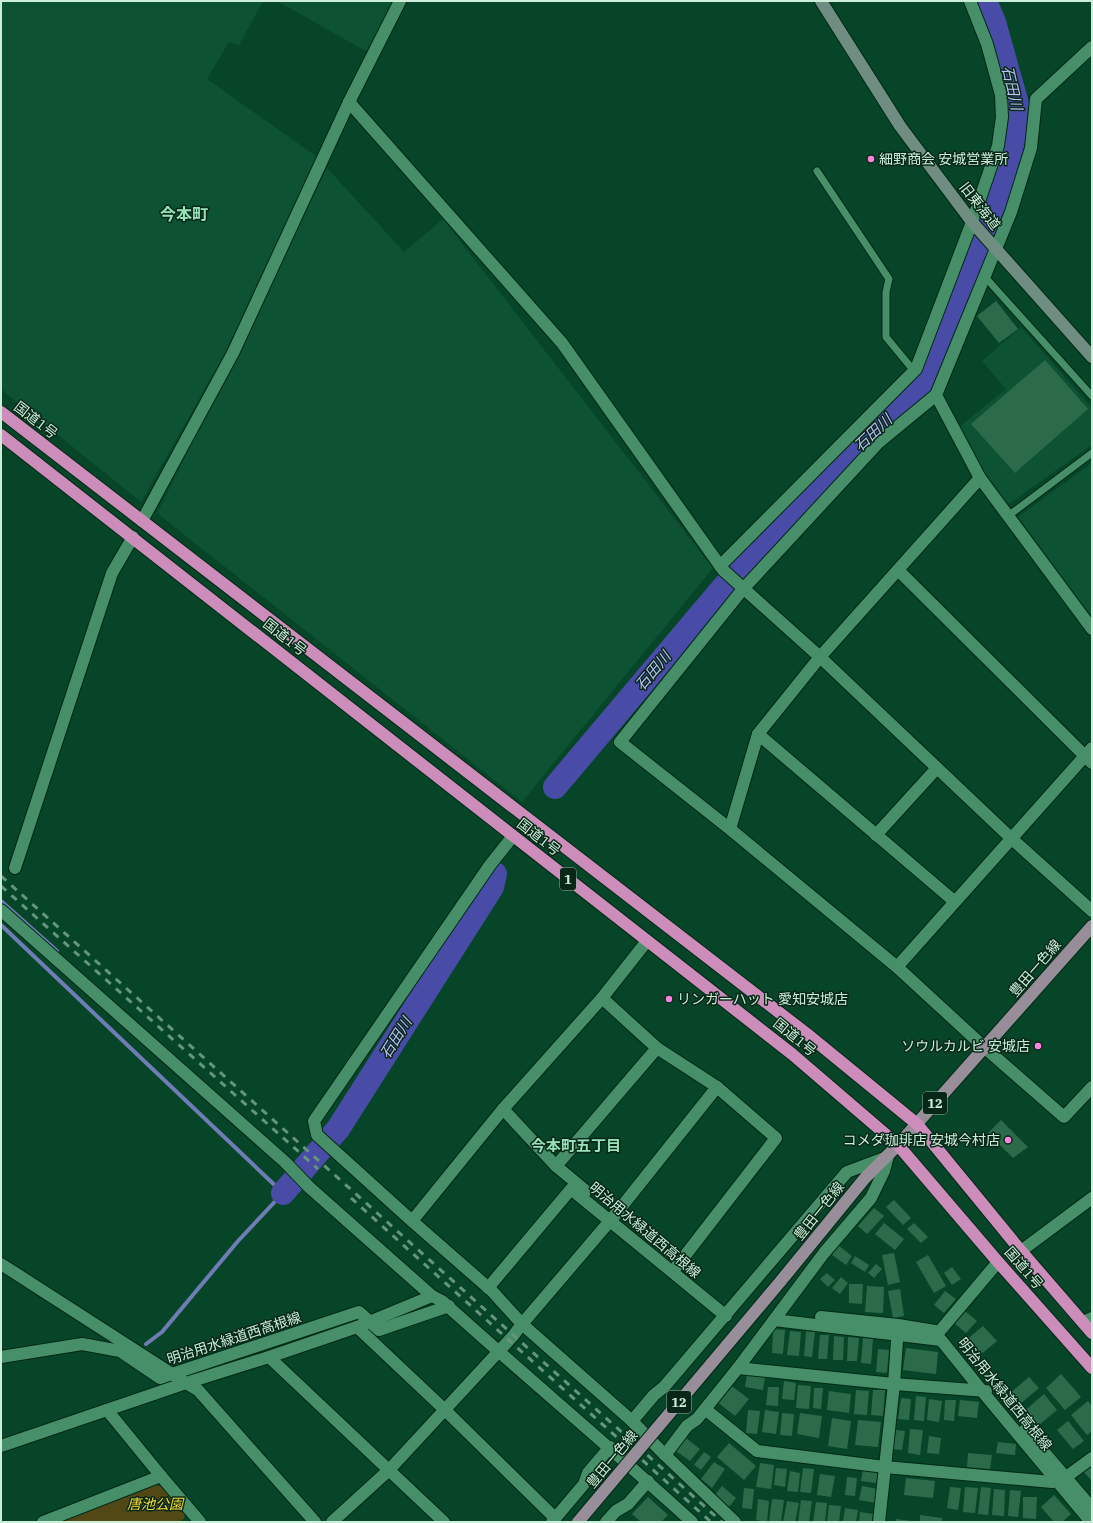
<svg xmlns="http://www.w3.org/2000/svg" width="1093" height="1523" font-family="'IBM Plex Serif','Noto Sans JP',serif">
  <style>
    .built { fill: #0c5233 }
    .green { fill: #524816 }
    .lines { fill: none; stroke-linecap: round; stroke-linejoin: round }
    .stream { stroke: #707db5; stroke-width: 4 }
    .river { stroke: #494ca6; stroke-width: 24 }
    .building { fill: #2c6b4a }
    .lane-casing { stroke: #002816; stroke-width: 9 }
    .street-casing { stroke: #002816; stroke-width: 14 }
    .secondary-casing { stroke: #002816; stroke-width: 14 }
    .primary-casing { stroke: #002816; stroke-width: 14 }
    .highway-casing { stroke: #002816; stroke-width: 14 }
    .lane { stroke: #478f68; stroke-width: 7 }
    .street { stroke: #478f68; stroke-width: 12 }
    .secondary { stroke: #6f8e81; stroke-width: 12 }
    .primary { stroke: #978e99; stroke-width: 12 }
    .highway { stroke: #cd8dba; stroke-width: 12 }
    .rail { stroke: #65967d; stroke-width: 3; stroke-dasharray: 7 7; stroke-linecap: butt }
    .primary-bridge-casing { stroke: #002816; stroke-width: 14; stroke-linecap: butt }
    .primary-bridge { stroke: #978e99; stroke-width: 12 }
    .poi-dot { fill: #ff85df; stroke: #082718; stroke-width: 1.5 }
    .labels { text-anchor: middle; stroke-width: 3; stroke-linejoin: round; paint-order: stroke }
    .shield { fill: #082718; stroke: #90b29e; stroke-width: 1 }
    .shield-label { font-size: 13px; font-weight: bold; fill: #cbeed8 }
    .poi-label { font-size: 14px; fill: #cbeed8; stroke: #082718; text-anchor: start }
    .street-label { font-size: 14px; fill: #cbeed8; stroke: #082718 }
    .park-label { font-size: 14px; font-style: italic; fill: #f8da33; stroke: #082718 }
    .water-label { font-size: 15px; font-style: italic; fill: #b9c1f1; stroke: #082718 }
    .neighbourhood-label { font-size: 15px; font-weight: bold; fill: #98e2b7; stroke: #082718 }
    .quarter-label { font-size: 16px; font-weight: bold; fill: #98e2b7; stroke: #082718 }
  </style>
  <rect width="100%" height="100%" fill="#074529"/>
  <g class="built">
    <polygon points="1,1 263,1 239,45 229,42 207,79 320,159 223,357 141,502 1,389"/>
    <polygon points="277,1 396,1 371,54"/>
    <polygon points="327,168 404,252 443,219 713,568 522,802 157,513"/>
    <polygon points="1021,327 1092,408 1092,445 1010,503 1005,502 984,474 959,427 1006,389 982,361"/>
    <polygon points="1092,463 1092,620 1018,517"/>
  </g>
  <polygon class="green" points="156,1485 163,1487 185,1513 184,1518 180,1522 60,1522"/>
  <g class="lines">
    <g class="stream">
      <polyline points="1,901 57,951"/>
      <polyline points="1,925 283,1193 238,1241 162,1332 146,1344"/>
    </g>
    <g class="river">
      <polyline points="555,787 722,589 801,501 909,400 925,381 977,257 993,213 1008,165 1019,111 994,22 985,1"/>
      <polyline points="283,1193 338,1129 492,887 495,874"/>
    </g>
  </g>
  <g class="building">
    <polygon points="996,301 1018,329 999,343 977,316"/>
    <polygon points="1045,360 1088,409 1015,473 971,424"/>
    <polygon points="1001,1120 1028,1147 1013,1158 988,1133"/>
    <polygon points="894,1200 911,1218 903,1225 886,1207"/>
    <polygon points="874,1208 884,1216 867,1234 858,1226"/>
    <polygon points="884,1223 904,1239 895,1250 875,1234"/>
    <polygon points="914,1223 928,1237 921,1243 907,1229"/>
    <polygon points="839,1246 852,1256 846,1265 832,1255"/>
    <polygon points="894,1253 900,1282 888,1285 882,1255"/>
    <polygon points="928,1255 946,1286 934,1293 916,1262"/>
    <polygon points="855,1256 869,1265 865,1272 851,1263"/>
    <polygon points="876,1264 882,1269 874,1278 868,1273"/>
    <polygon points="952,1267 961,1279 952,1285 944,1273"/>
    <polygon points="827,1273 835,1280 828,1287 820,1279"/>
    <polygon points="841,1277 848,1283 840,1294 832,1288"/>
    <polygon points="849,1284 863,1284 862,1304 849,1303"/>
    <polygon points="867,1286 884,1287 883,1313 865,1312"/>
    <polygon points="900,1289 904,1316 893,1318 888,1291"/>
    <polygon points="945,1291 956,1299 944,1313 934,1305"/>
    <polygon points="965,1311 977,1321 966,1333 954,1323"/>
    <polygon points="983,1326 997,1341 979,1356 965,1341"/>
    <polygon points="773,1329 785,1330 783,1354 772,1353"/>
    <polygon points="790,1331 801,1332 799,1356 787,1355"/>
    <polygon points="806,1331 815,1332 812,1357 804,1356"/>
    <polygon points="820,1335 829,1335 827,1359 818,1359"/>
    <polygon points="834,1336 844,1337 843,1360 833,1360"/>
    <polygon points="848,1337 859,1338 857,1361 847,1361"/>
    <polygon points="863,1338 873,1339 871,1364 861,1363"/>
    <polygon points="906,1348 938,1352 936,1374 903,1370"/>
    <polygon points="878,1349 889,1350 887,1373 876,1372"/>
    <polygon points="747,1374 765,1377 763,1390 745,1387"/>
    <polygon points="1061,1374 1081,1397 1065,1410 1046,1388"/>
    <polygon points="1029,1377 1039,1388 1020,1404 1010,1393"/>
    <polygon points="784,1381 796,1383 794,1400 782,1399"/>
    <polygon points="729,1384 749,1399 735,1416 716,1401"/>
    <polygon points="798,1385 811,1386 809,1409 796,1408"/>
    <polygon points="768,1387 779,1387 778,1406 766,1405"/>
    <polygon points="814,1388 823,1388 821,1409 813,1408"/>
    <polygon points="856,1390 869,1391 867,1415 854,1414"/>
    <polygon points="873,1390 885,1390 883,1416 871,1415"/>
    <polygon points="829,1391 851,1394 849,1413 827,1410"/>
    <polygon points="1044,1394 1057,1410 1034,1429 1021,1414"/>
    <polygon points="916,1396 926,1397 924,1421 914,1420"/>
    <polygon points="901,1398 911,1399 909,1420 898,1419"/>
    <polygon points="929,1399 942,1401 939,1422 927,1420"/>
    <polygon points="945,1400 956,1400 954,1421 944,1420"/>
    <polygon points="960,1400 979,1402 977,1418 958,1416"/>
    <polygon points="1088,1401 1092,1406 1092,1431 1087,1435 1071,1415"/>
    <polygon points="748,1410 760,1411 757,1434 746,1433"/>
    <polygon points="765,1410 779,1412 776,1434 762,1432"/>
    <polygon points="782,1413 794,1414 792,1436 780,1435"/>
    <polygon points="800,1413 822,1416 819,1438 797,1434"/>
    <polygon points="832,1418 851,1421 847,1449 828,1446"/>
    <polygon points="858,1420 881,1422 878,1447 855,1445"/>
    <polygon points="1068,1421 1084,1441 1073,1449 1057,1430"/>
    <polygon points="910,1429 923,1430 920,1455 908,1453"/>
    <polygon points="896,1430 905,1431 902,1450 893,1449"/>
    <polygon points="929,1436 941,1438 939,1454 927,1453"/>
    <polygon points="686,1438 700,1449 690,1461 676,1451"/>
    <polygon points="998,1442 1016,1444 1015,1455 996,1453"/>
    <polygon points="729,1443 756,1466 744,1480 717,1457"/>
    <polygon points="704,1452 711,1457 701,1470 694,1465"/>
    <polygon points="968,1453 992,1455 990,1469 967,1467"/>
    <polygon points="714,1462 725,1469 712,1488 701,1479"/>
    <polygon points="760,1463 774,1465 771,1489 756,1487"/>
    <polygon points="1091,1465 1092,1466 1092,1481 1084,1472"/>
    <polygon points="776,1468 787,1469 785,1487 774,1485"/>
    <polygon points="803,1468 814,1469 811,1493 800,1492"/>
    <polygon points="863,1470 878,1472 876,1483 861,1481"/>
    <polygon points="790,1471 800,1473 798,1492 787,1491"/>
    <polygon points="820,1474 835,1476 831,1497 817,1495"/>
    <polygon points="847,1477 857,1478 855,1496 845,1495"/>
    <polygon points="906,1478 935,1481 933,1498 904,1495"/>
    <polygon points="722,1486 736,1498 729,1507 715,1495"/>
    <polygon points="862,1486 878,1489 876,1503 859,1500"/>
    <polygon points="950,1487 961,1488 958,1510 947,1508"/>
    <polygon points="965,1487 978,1488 975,1513 963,1512"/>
    <polygon points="981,1487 991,1488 988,1515 978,1514"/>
    <polygon points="744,1488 754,1489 752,1509 742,1508"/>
    <polygon points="994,1489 1005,1490 1004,1516 992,1515"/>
    <polygon points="1010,1490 1021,1491 1018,1517 1008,1516"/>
    <polygon points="1054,1495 1071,1514 1062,1522 1054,1522 1041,1507"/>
    <polygon points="648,1497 668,1515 661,1522 641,1522 632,1514"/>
    <polygon points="1023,1497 1037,1497 1036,1519 1023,1518"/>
    <polygon points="758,1499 769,1501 767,1522 756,1520"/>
    <polygon points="772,1499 784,1500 781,1522 769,1522"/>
    <polygon points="801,1500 812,1501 809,1522 798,1522"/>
    <polygon points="787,1501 799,1503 795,1522 783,1522"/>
    <polygon points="816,1502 827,1503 825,1522 813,1522"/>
    <polygon points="829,1505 841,1506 839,1522 827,1522"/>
    <polygon points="845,1508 858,1510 856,1522 843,1522"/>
    <polygon points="860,1512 873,1514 872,1522 859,1522"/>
    <polygon points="920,1515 942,1518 942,1522 920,1522"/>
    <polygon points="896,1519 912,1521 912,1522 896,1522"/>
  </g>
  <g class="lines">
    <defs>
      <g id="lane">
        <polyline points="817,171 889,279 886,292 886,337 914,371"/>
        <polyline points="985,277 1092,396"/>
        <polyline points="1008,516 1092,453"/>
      </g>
      <g id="street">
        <polyline points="1092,47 1036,99 1031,148 1011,212 936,395 980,478 1092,629"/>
        <polyline points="349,102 562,343 723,570 820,657 1012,839 1092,911"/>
        <polyline points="936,395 879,442 743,589 620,742 730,829 897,967 985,1048 1064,1117 1092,1087"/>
        <polyline points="142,521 233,353 349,102 400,1"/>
        <polyline points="720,566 916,369 972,222 998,146 1002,117 1001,95 987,44 970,1"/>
        <polyline points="898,570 1092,763"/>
        <polyline points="758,734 954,901"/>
        <polyline points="730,829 758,734 820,657 980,478"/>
        <polyline points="876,835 937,768"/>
        <polyline points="15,868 112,573 133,537"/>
        <polyline points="1,910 285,1162 309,1187 432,1296"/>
        <polyline points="647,941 602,998 503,1109 412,1221 492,1291 522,1324 632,1421 665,1455 735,1522"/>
        <polyline points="897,967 1092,748"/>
        <polyline points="602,998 657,1048 717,1087 776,1138 677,1266"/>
        <polyline points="503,1109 556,1166 586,1191"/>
        <polyline points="556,1166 657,1048"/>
        <polyline points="412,1221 317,1135 314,1121 490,865 513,836"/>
        <polyline points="1021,1251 1092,1198"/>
        <path d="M1,1264L186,1383L269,1357L357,1327L432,1296L442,1301C525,1376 610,1447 692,1522"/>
        <polyline points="488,1288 571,1189 726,1316"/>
        <polyline points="821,1317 898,1325 935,1331"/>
        <polyline points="774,1320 941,1340 982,1391 1091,1522"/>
        <polyline points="1083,1322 1092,1318"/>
        <polyline points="357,1327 445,1410 555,1518"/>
        <polyline points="939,1332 998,1262"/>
        <polyline points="1,1357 82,1344 120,1351 160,1378 359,1312 379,1330 449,1306"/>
        <polyline points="269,1357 444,1522"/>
        <polyline points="738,1368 894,1384 986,1391"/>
        <polyline points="705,1409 757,1451 885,1467 1052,1482 1066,1477 1092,1458"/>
        <polyline points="107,1410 161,1476 200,1522"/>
        <polyline points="632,1421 654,1395 664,1387 847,1172 887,1157"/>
        <polyline points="1025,1430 1092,1508"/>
        <polyline points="1,1446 186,1383 198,1390 315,1522"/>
        <polyline points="665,1455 687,1426 697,1419 738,1368 824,1253 871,1198 884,1171 888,1156"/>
        <polyline points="43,1522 161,1476"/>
        <polyline points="332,1522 389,1470 513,1336 522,1324 615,1215 717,1087"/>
        <polyline points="552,1522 584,1484 588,1473 610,1447"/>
        <polyline points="606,1522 616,1511 628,1504 648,1481"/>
        <polyline points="879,1522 894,1384 898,1326"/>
      </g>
      <polyline id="secondary" points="821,1 900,126 972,222 1092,357"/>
      <polyline id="primary" points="780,1282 865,1178 898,1145 1092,926"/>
      <g id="highway">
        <polyline points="1,412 807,1034 917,1124 1021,1251 1092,1333"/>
        <polyline points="1,435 792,1054 898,1145 998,1262 1092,1368"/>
      </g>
    </defs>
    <use href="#lane" class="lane-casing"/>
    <use href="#street" class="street-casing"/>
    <use href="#secondary" class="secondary-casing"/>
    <use href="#primary" class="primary-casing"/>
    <use href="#highway" class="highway-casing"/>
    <use href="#lane" class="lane"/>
    <use href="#street" class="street"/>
    <use href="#secondary" class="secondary"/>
    <use href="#primary" class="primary"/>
    <use href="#highway" class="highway"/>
    <g class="rail">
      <polyline points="1,876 722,1522"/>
      <polyline points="1,886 318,1169"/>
      <polyline points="351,1198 711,1522"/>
    </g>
    <defs>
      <polyline id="primary-bridge" points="578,1522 780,1282"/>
    </defs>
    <use href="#primary-bridge" class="primary-bridge-casing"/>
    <use href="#primary-bridge" class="primary-bridge"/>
  </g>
  <g class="poi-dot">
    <circle cx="871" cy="159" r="4"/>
    <circle cx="669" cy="999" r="4"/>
    <circle cx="1038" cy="1046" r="4"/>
    <circle cx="1008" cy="1140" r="4"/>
  </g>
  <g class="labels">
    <g class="shield">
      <rect x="560" y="868" width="16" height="22" rx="3"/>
      <rect x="923" y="1092" width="24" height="22" rx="3"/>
      <rect x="667" y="1391" width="24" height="22" rx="3"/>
    </g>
    <g class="shield-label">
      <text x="568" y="884">1</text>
      <text x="935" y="1108">12</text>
      <text x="679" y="1407">12</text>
    </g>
    <g class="poi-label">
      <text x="879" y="164">細野商会 安城営業所</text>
      <text x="677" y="1004">リンガーハット 愛知安城店</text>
      <text x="1030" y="1051" text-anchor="end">ソウルカルビ 安城店</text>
      <text x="1000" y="1145" text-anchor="end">コメダ珈琲店 安城今村店</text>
    </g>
    <g class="street-label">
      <text transform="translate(980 206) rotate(52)" y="5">旧東海道</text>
      <text transform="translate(36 420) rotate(38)" y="5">国道1号</text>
      <text transform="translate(285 637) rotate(38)" y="5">国道1号</text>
      <text transform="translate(539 837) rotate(38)" y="5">国道1号</text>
      <text transform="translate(1035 968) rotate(-49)" y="5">豊田一色線</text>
      <text transform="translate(795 1037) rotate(39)" y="5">国道1号</text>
      <text transform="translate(819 1211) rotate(-51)" y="5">豊田一色線</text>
      <text transform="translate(645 1230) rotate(40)" y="5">明治用水緑道西高根線</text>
      <text transform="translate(1024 1268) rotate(49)" y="5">国道1号</text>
      <text transform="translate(234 1338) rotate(-18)" y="5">明治用水緑道西高根線</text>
      <text transform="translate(1005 1394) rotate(51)" y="5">明治用水緑道西高根線</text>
      <text transform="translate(612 1459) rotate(-50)" y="5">豊田一色線</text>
    </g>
    <g class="park-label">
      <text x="155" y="1509">唐池公園</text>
    </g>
    <g class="water-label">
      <text transform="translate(1012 88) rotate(77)" y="5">石田川</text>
      <text transform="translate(873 433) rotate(-43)" y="5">石田川</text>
      <text transform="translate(653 671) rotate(-50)" y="5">石田川</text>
      <text transform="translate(396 1038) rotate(-58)" y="5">石田川</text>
    </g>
    <g class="neighbourhood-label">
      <text x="576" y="1151">今本町五丁目</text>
    </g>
    <g class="quarter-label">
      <text x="184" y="220">今本町</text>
    </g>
  </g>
  <rect width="1093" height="1523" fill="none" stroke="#cbeed8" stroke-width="4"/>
</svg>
